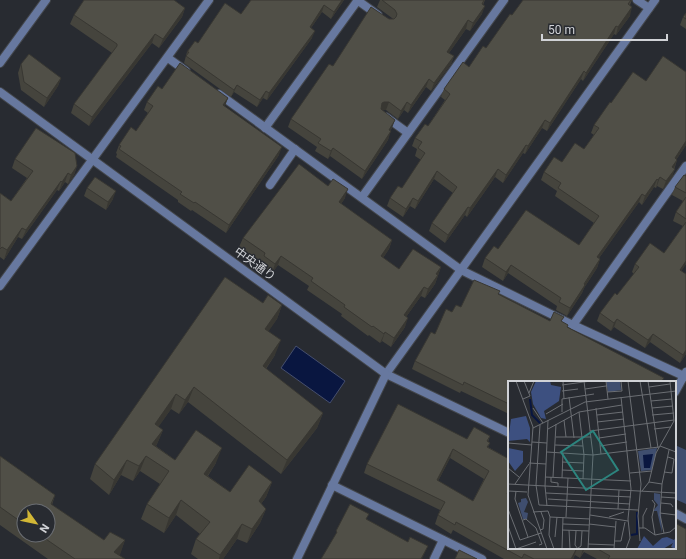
<svg xmlns="http://www.w3.org/2000/svg" width="686" height="559" font-family="Roboto,'Noto Sans JP',sans-serif">
  <style>
    .green { fill: #3f4e6f }
    .water { fill: #091640; stroke: #454e6d }
    .lines { fill: none; stroke-linecap: round; stroke-linejoin: round }
    .service-casing { stroke: #43464b; stroke-width: 10 }
    .minor-casing { stroke: #43464b; stroke-width: 10 }
    .tertiary-casing { stroke: #43464b; stroke-width: 10 }
    .service { stroke: #67789f; stroke-width: 8 }
    .minor { stroke: #67789f; stroke-width: 8 }
    .tertiary { stroke: #67789f; stroke-width: 8 }
    .wall { fill: #45443d; fill-rule: evenodd }
    .shaded-wall { fill: #383732 }
    .building { fill: #504f47; stroke: #383732; fill-rule: evenodd }
    .labels { text-anchor: middle; stroke-width: 3; stroke-linejoin: round; paint-order: stroke }
    .street-label { font-size: 12px; fill: #d0d2d6; stroke: #282b31 }
    .inset-river { fill: none; stroke: #091640; stroke-width: 2 }
    .inset-road { fill: none; stroke: #6b6e73; stroke-width: 1 }
    .view { fill: #2c847e; fill-opacity: 0.15; stroke: #2c847e; stroke-width: 2 }
    .inset-edge { fill: none; stroke: #d0d2d6; stroke-width: 2 }
  </style>
  <rect width="100%" height="100%" fill="#282b31"/>
  <polygon class="green" points="675,445 686,450 686,504 675,499"/>
  <polygon class="water" points="296,346 345,381 330,403 281,368"/>
  <g class="lines">
    <defs>
      <g id="service">
        <polyline points="357,0 378,15"/>
        <polyline points="386,117 408,133"/>
        <polyline points="270,185 295,149"/>
      </g>
      <g id="minor">
        <polyline points="637,0 649,8"/>
        <polyline points="168,58 186,71"/>
        <polyline points="219,94 461,270 573,325 686,377"/>
        <polyline points="265,128 358,0"/>
        <polyline points="362,197 504,0"/>
        <polyline points="0,286 209,0"/>
        <polyline points="573,325 686,166"/>
        <polyline points="386,374 655,0"/>
        <polyline points="675,392 686,372"/>
        <polyline points="332,485 482,559"/>
        <polyline points="434,559 443,540"/>
      </g>
      <g id="tertiary">
        <polyline points="0,63 46,0"/>
        <polyline points="0,92 386,374 509,433"/>
        <polyline points="675,513 686,519"/>
        <polyline points="297,559 386,374"/>
      </g>
    </defs>
    <use href="#service" class="service-casing"/>
    <use href="#minor" class="minor-casing"/>
    <use href="#tertiary" class="tertiary-casing"/>
    <use href="#service" class="service"/>
    <use href="#minor" class="minor"/>
    <use href="#tertiary" class="tertiary"/>
  </g>
  <g class="wall">
    <polygon points="251,0 344,0 331,19 322,12 311,28 312,38 267,100 263,98 257,107 234,92 231,97 184,63 187,52 198,43 241,14"/>
    <polygon points="380,0 485,0 483,5 482,14 470,31 466,29 449,53 454,56 451,64 431,91 426,87 408,113 404,110 398,119 386,110 382,110 392,128 390,131 388,140 362,179 330,156 328,159 315,151 317,147 288,127 291,119 389,19 393,19 392,18 377,7"/>
    <polygon points="632,0 630,5 630,16 616,35 614,34 583,81 581,79 547,131 542,128 525,154 523,153 503,183 495,177 467,217 465,215 445,243 429,231 432,223 453,193 434,179 415,209 410,206 403,217 387,206 390,198 402,188 421,160 415,156 417,149 412,146 415,138 428,126 445,100 441,97 444,89 469,67 486,48 512,15"/>
    <polygon points="185,8 182,17 159,48 152,43 89,126 71,113 74,104 112,53 70,24 74,15"/>
    <polygon points="686,13 686,29 680,25 683,17"/>
    <polygon points="21,64 61,78 58,86 44,107 21,90 18,73"/>
    <polygon points="686,72 686,145 676,160 677,160 672,177 663,189 657,186 656,188 654,187 642,205 639,202 599,258 600,259 597,268 584,288 582,293 567,316 556,310 557,306 508,273 503,281 482,267 485,258 498,249 579,245 594,223 555,196 557,191 541,180 544,172 584,149 594,135 591,133 594,125 611,103 646,81"/>
    <polygon points="162,89 228,98 224,107 279,155 226,233 192,210 191,211 178,202 178,200 116,157 117,154 116,153 119,145 136,131 148,113 144,110 147,102"/>
    <polygon points="15,159 77,166 74,175 68,184 65,182 59,191 57,190 22,239 18,237 4,260 0,257 0,193 11,201 27,178 12,168"/>
    <polygon points="686,176 686,264 681,271 686,274 686,354 680,363 650,342 645,348 614,327 611,331 597,321 600,313 617,295 634,274 632,272 635,264 664,253 683,226 673,221 676,212 683,201 672,195 675,187"/>
    <polygon points="328,186 345,198 341,204 392,240 389,249 383,258 399,269 441,267 435,284 425,298 421,296 406,317 405,327 391,347 382,341 380,343 369,335 368,336 341,316 342,314 307,290 309,286 278,265 272,273 260,265 262,262 239,247 243,238"/>
    <polygon points="87,188 113,199 106,210 84,196"/>
    <polygon points="499,294 550,321 564,317 509,382 509,414 461,391 460,393 412,369 415,361 435,334 452,312 461,307"/>
    <polygon points="263,303 282,305 277,319 268,331 275,355 266,369 323,413 317,428 281,474 188,402 179,414 171,409 158,427 163,430 157,444 156,446 175,460 216,463 208,476 230,492 272,482 266,497 261,504 266,509 260,523 247,543 237,539 223,559 198,559 191,554 196,539 200,534 176,515 164,533 141,519 147,504 160,484 140,471 133,481 121,475 109,495 90,479 95,464"/>
    <path d="M490,436L488,442L490,443L488,447L509,459V493L508,495L509,548H675L686,559H597L584,552L580,558L575,555L573,559H504L453,530L451,534L435,524L438,515L440,510L364,473L367,464L467,439ZM450,458L484,479L473,501L438,481Z"/>
    <path d="M0,456L55,495L52,505L104,540H125L119,556L125,559H48L0,525ZM24,511L48,535H24Z"/>
  </g>
  <g class="shaded-wall">
    <polygon points="342,0 344,0 331,19 334,12"/>
    <polygon points="324,5 322,12 307,34 310,27"/>
    <polygon points="485,6 482,14 470,31 473,23"/>
    <polygon points="632,7 630,16 616,35 618,27"/>
    <polygon points="185,8 182,17 159,48 163,39"/>
    <polygon points="468,20 466,29 444,60 447,52"/>
    <polygon points="616,26 614,34 583,81 586,73"/>
    <polygon points="315,31 312,38 267,100 269,93"/>
    <polygon points="155,34 152,43 89,126 92,117"/>
    <polygon points="454,56 451,64 431,91 434,83"/>
    <polygon points="584,71 581,79 547,131 550,123"/>
    <polygon points="61,78 58,86 44,107 47,98"/>
    <polygon points="429,79 426,87 408,113 411,105"/>
    <polygon points="237,85 234,92 231,97 234,90"/>
    <polygon points="266,91 263,98 257,107 260,100"/>
    <polygon points="228,98 225,106 220,114 223,105"/>
    <polygon points="384,102 389,102 386,110 381,110 382,103"/>
    <polygon points="407,102 404,110 398,119 401,111"/>
    <polygon points="395,120 392,128 386,138 389,130"/>
    <polygon points="545,120 542,128 525,154 528,146"/>
    <polygon points="391,131 388,140 362,179 365,171"/>
    <polygon points="686,141 686,145 672,166 675,158"/>
    <polygon points="526,145 523,153 503,183 506,175"/>
    <polygon points="282,147 279,155 226,233 229,225"/>
    <polygon points="333,148 330,156 328,159 331,151"/>
    <polygon points="677,160 674,168 672,167"/>
    <polygon points="77,166 74,175 68,184 71,175"/>
    <polygon points="498,169 495,177 467,217 470,208"/>
    <polygon points="675,169 672,177 663,189 666,181"/>
    <polygon points="437,171 434,179 415,209 418,201"/>
    <polygon points="68,173 65,182 59,191 62,182"/>
    <polygon points="660,177 657,186 656,188 658,180"/>
    <polygon points="657,179 654,187 642,205 645,196"/>
    <polygon points="61,181 57,190 22,239 26,230"/>
    <polygon points="348,189 345,198 336,211 339,202"/>
    <polygon points="116,191 113,199 106,210 108,202"/>
    <polygon points="642,194 639,202 594,265 597,257"/>
    <polygon points="413,198 410,206 403,217 406,209"/>
    <polygon points="468,207 465,215 445,243 448,235"/>
    <polygon points="22,228 18,237 4,260 7,250"/>
    <polygon points="392,240 389,249 378,265 381,256"/>
    <polygon points="281,256 278,265 272,273 275,264"/>
    <polygon points="600,259 597,268 584,288 582,293 567,316 570,308"/>
    <polygon points="686,261 686,264 677,278 680,270"/>
    <polygon points="511,265 508,273 503,281 506,272"/>
    <polygon points="441,267 435,284 425,298 428,289 436,274"/>
    <polygon points="424,287 421,296 401,324 404,315"/>
    <polygon points="282,305 277,319 260,344 265,329"/>
    <polygon points="408,318 405,327 391,347 394,338"/>
    <polygon points="617,319 614,327 611,331 614,323"/>
    <polygon points="385,332 382,341 380,343 384,334"/>
    <polygon points="653,334 650,342 645,348 648,340"/>
    <polygon points="281,340 275,355 257,381 263,366"/>
    <polygon points="686,350 686,354 680,363 683,355"/>
    <polygon points="194,387 188,402 179,414 185,400"/>
    <polygon points="176,394 171,409 150,439 155,424"/>
    <polygon points="323,413 317,428 281,474 287,460"/>
    <polygon points="163,430 157,444 148,457 152,444"/>
    <polygon points="222,448 216,463 199,488 204,474"/>
    <polygon points="453,449 450,458 434,489 437,480"/>
    <polygon points="146,456 140,471 133,481 139,466"/>
    <polygon points="127,460 121,475 109,495 114,480"/>
    <polygon points="272,482 266,497 253,515 259,501"/>
    <polygon points="181,500 176,515 164,533 169,518"/>
    <polygon points="266,509 260,523 247,543 252,529"/>
    <polygon points="242,524 237,539 223,559 219,559 220,555"/>
    <polygon points="125,540 120,555 116,559 114,552"/>
    <polygon points="428,546 422,559 421,559"/>
    <polygon points="577,548 573,559 571,559"/>
    <polygon points="584,548 585,548 580,558 583,549"/>
  </g>
  <g class="building">
    <polygon points="84,0 174,0 185,8 163,39 155,34 92,117 74,104 117,46 117,44 74,15"/>
    <polygon points="251,0 342,0 334,12 324,5 310,27 315,31 269,93 266,91 260,100 237,85 234,90 186,56 189,52 187,52 195,41 198,43 225,3 241,14"/>
    <polygon points="382,0 484,0 482,4 485,6 473,23 468,20 447,52 454,56 434,83 429,79 411,105 407,102 401,111 389,102 384,102 382,103 381,109 395,120 389,130 391,131 365,171 333,148 331,151 318,143 321,139 291,119 329,64 333,66 371,7 389,19 394,19 396,17 397,14 395,10"/>
    <polygon points="523,0 631,0 628,4 632,7 618,27 616,26 586,73 584,71 550,123 545,120 528,146 526,145 506,175 498,169 470,208 468,207 448,235 432,223 457,187 437,171 418,201 413,198 406,209 390,198 398,186 402,188 425,153 418,148 422,142 415,138 425,124 428,126 450,94 444,89 463,62 469,67 483,46 486,48 510,14 512,15"/>
    <polygon points="686,13 686,19 683,17"/>
    <polygon points="29,54 61,78 47,98 24,82 21,64"/>
    <polygon points="663,56 686,72 686,141 675,158 677,160 672,167 675,169 666,181 660,177 658,180 657,179 645,196 642,194 597,257 600,259 584,284 585,285 570,308 559,302 561,298 511,265 506,272 485,258 494,246 498,249 526,210 579,245 599,216 558,188 561,183 544,172 554,157 562,162 575,143 584,149 599,128 594,125 610,102 611,103 633,72 646,81"/>
    <polygon points="180,63 228,98 223,105 282,147 229,225 195,202 194,203 180,194 182,192 119,149 121,146 119,145 131,127 136,131 153,106 147,102 158,86 162,89"/>
    <polygon points="36,128 75,153 77,166 71,175 68,173 62,182 61,181 26,230 22,228 7,250 2,247 0,249 0,193 11,201 33,171 15,159"/>
    <polygon points="299,164 328,186 333,179 348,189 339,202 392,240 381,256 399,269 413,249 441,267 436,274 438,275 428,289 424,287 404,315 408,318 394,338 385,332 384,334 373,326 372,327 344,307 345,305 311,281 313,278 281,256 275,264 264,256 265,253 243,238"/>
    <polygon points="684,175 686,176 686,193 675,187"/>
    <polygon points="95,177 116,191 108,202 87,188"/>
    <polygon points="686,197 686,219 676,212"/>
    <polygon points="686,222 686,261 680,270 686,274 686,350 683,355 653,334 648,340 617,319 614,323 600,313 615,293 617,295 639,267 635,264 650,243 664,253"/>
    <polygon points="225,277 263,303 268,295 282,305 265,329 281,340 263,366 323,413 287,460 194,387 185,400 176,394 155,424 163,430 152,444 175,460 196,430 222,448 204,474 230,492 249,465 272,482 259,501 266,509 252,529 242,524 220,555 196,539 210,522 181,500 169,518 147,504 169,471 146,456 139,466 127,460 114,480 95,464"/>
    <polygon points="474,280 500,291 498,294 550,321 554,312 564,317 561,321 568,325 567,327 664,378 661,382 509,382 509,404 464,382 463,385 415,361 431,332 435,334 446,309 452,312 456,305 461,307"/>
    <path d="M398,404L467,439L474,427L490,436L487,441L490,443L487,447L509,459V490L507,494L509,495V548H577L571,559H534L524,554L522,558L456,522L455,525L438,515L445,502L367,464ZM453,449L489,471L473,501L437,480Z"/>
    <polygon points="0,456 55,495 51,504 104,540 110,532 125,540 114,552 125,559 75,559 40,535 48,535 48,511 24,511 24,524 0,507"/>
    <polygon points="350,504 369,514 366,519 408,542 410,537 428,546 421,559 321,559 337,532 336,531"/>
    <polygon points="675,523 686,529 686,559 608,559 610,556 596,548 675,548"/>
    <polygon points="459,550 477,559 455,559"/>
  </g>
  <g class="labels">
    <g class="street-label">
      <text transform="translate(255 264) rotate(36)" y="4">中央通り</text>
    </g>
  </g>
  <g transform="translate(508 381)">
    <rect width="168" height="168" fill="#282b31"/>
    <path d="M98,0H112L113,9L100,11ZM149,67L144,89L133,90L130,70ZM146,112L152,113L154,152L149,130H145L150,124L146,119ZM18,117L20,121L16,131L20,132L19,138H15L10,122L13,121V118Z" fill="#3f4e6f"/>
    <path d="M28,0H42L43,4L53,6L51,20L36,30L38,38L33,37L25,23L23,11ZM18,35L22,47V61L19,58L0,60L3,38ZM0,67L15,70V81L7,90L0,80ZM136,155L145,165L154,157L159,156L166,159L168,156V168L163,166L165,162L155,168H129Z" fill="#3d5080"/>
    <path d="M145,73L142,87H136L135,74Z" fill="#091640"/>
    <path class="inset-river" d="M22,18L24,34L32,42M123,154L129,153V131"/>
    <path class="inset-road" d="M8,0L25,46L20,114L39,168M55,0L56,18M76,0L85,74L80,168M98,0L100,18M120,0L133,103L130,135L132,160M132,0L143,67M140,0L150,67M54,4L83,0M141,6L162,3M77,8L98,5M54,10L70,8M99,11L114,10L113,0M21,12L26,0M61,16L66,57M113,16L123,108L120,138L122,157L118,168M15,18L22,15L16,0M143,20L164,18M25,27L35,42M88,27L93,73M144,27L165,25M54,31V18L86,13M71,31L76,74L75,98M38,33L55,23M89,34L115,31M144,34L166,32M56,39L58,56M89,41L116,38M32,44L28,104L31,124L130,129M25,47L77,21L168,10M40,48L71,31L114,24M146,48L163,46M82,50L166,39M48,56H83M91,57L118,53M24,61L39,62M0,62L24,64M47,64L75,65M92,65L119,61M152,65L168,71M39,71L85,74L151,66M54,81L76,82M21,82L38,83M0,87L11,96M54,89L76,90M156,91L164,92L166,78L160,76M122,92L144,90M37,96L123,100M43,96V101L50,102V105M45,96L48,43M54,97L55,72M141,101L154,103M0,103L168,112M7,103L21,83M0,110L19,111M8,110L7,118L20,156M134,110L141,101L148,72L166,40L162,0M38,112L123,116M153,116L168,117M40,118L122,123M144,119L147,123L144,136L147,154M153,122L163,123L165,126M39,125L37,105L40,39M0,128L12,159L33,152M110,128L111,109M25,131L40,130L42,136L41,154L46,168M152,132L168,134M82,134L120,140M42,136L82,138M58,136L60,97M101,136L116,131M15,139L18,138L28,147L34,163L31,164M55,143L81,144M81,143L107,146M0,145L8,168M131,147H137L147,154L162,151L168,146M135,147V135L139,127M32,149L35,148L36,139L33,131M54,149L81,150M61,149L62,168M68,150L67,164L70,168M156,152L152,134L154,103L161,69M47,156L49,136M106,160H113L117,141M80,163L106,164M70,167L73,165L74,150M8,168L28,161M54,168L55,136M106,168L108,140"/>
    <path class="view" d="M85,50L110,89L78,109L53,71Z"/>
    <rect width="168" height="168" class="inset-edge"/>
  </g>
  <g transform="translate(36 523) rotate(123)"><circle r="19" fill="#282b31" stroke="#6b6e73"/>
  <path d="M0-3L7 15L0 10L-7 15Z" fill="#d2b736"/>
  <text y="-6" font-size="11" font-weight="bold" text-anchor="middle" fill="#d0d2d6">N</text>
  </g>
  <path d="M542 34v6h125v-6" fill="none" stroke="#d0d2d6" stroke-width="2"/>
  <text x="548" y="34" font-size="12" fill="#d0d2d6" stroke="#282b31" stroke-width="3" paint-order="stroke">50 m</text>
</svg>
